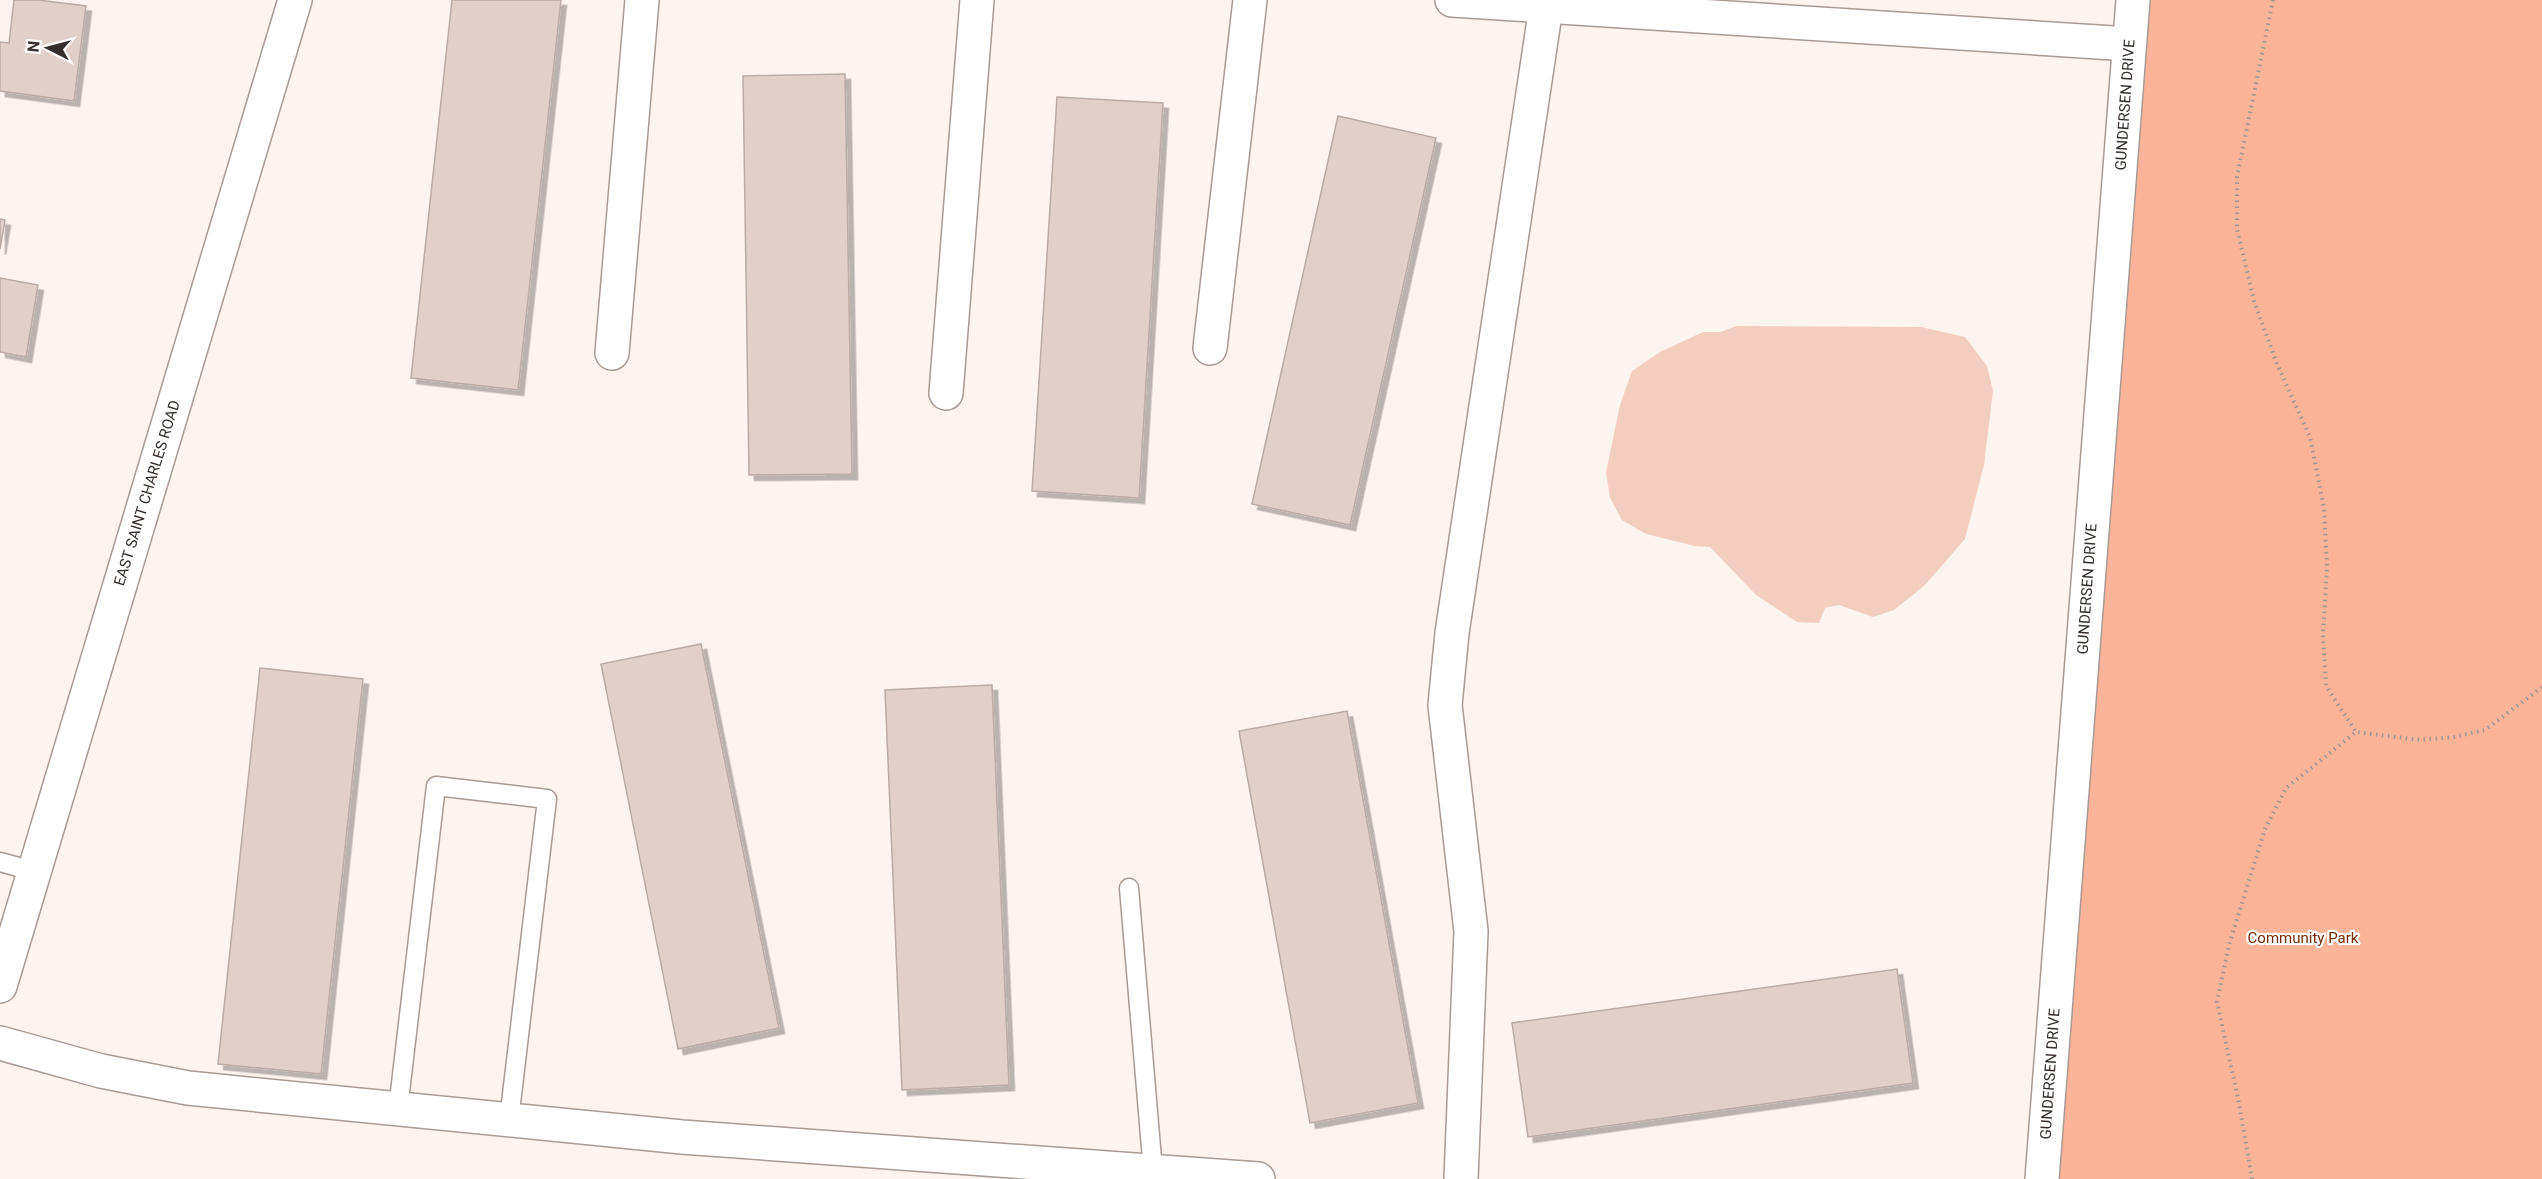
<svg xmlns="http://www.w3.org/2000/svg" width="2542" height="1179" font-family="Roboto,sans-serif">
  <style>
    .green { fill: #fbb498 }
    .water { fill: #f3cec0 }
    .building { fill: #e1d0ca; stroke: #bbaba5; stroke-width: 1.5; filter: url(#shadow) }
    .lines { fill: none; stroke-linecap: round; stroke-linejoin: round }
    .lane-casing { stroke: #a99a94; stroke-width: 21 }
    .street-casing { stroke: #a99a94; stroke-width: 36 }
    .secondary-casing { stroke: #a99a94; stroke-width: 36 }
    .path { stroke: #9f9693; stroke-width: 4; stroke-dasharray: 1.5 4.5; stroke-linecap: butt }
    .lane { stroke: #fff; stroke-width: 18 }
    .street { stroke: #fff; stroke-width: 33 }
    .secondary { stroke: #fff; stroke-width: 33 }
    .labels { text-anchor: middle; stroke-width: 4.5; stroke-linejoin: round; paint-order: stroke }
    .street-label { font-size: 15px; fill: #352e2c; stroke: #fff }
    .park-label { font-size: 15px; fill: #782b02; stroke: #fff }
  </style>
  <defs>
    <filter id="shadow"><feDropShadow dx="5.5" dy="5.5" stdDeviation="0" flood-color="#0004"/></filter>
  </defs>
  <rect width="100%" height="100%" fill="#fdf3ef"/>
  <polygon class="green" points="2142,0 2542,0 2542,1179 2043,1179"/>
  <polygon class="water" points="1737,326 1921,327 1965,337 1987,366 1993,391 1984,465 1965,539 1925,585 1894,610 1873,617 1839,605 1825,608 1819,623 1797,622 1756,595 1710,547 1695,546 1646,534 1622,520 1610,498 1606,472 1620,405 1632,371 1660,352 1703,332 1720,332"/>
  <g class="building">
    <polygon points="14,0 38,0 86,6 74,101 0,91 0,42 9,43"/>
    <polygon points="452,0 561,0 518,390 411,378"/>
    <polygon points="845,74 852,474 749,475 743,76"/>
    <polygon points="1057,97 1163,103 1139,498 1032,491"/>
    <polygon points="1338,116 1436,138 1350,525 1252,504"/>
    <polygon points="0,219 5,220 0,249"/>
    <polygon points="0,278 38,285 26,357 0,352"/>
    <polygon points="701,644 779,1028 678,1049 601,664"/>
    <polygon points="260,668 363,679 321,1074 218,1064"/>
    <polygon points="992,685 1009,1085 902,1090 885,690"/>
    <polygon points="1347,711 1418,1103 1310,1123 1239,731"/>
    <polygon points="1897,969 1913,1083 1528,1137 1512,1023"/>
  </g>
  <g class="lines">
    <defs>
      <g id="lane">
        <polyline points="0,862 33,871"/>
        <polyline points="1129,888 1153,1171"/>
        <polyline points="398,1109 436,786 547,799 509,1120"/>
      </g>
      <g id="street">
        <polyline points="1452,0 2129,44"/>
        <polyline points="1210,348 1250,0"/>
        <polyline points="612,353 642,0"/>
        <polyline points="946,393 977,0"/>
        <polyline points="0,1043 101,1071 188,1088 682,1137 1258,1179"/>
        <polyline points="1461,1179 1471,931 1445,705 1452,633 1546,7"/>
        <polyline points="2042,1179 2133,0"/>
      </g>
      <polyline id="secondary" points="0,986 295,0"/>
    </defs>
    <use href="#lane" class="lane-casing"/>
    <use href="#street" class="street-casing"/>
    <use href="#secondary" class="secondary-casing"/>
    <g class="path">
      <polyline points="2273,0 2237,177 2237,229 2254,301 2277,364 2310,437 2324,508 2327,566 2323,635 2326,686 2356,732"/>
      <polyline points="2252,1179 2239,1103 2217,1002 2229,945 2265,829 2286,788 2356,732 2420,740 2454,737 2485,730 2542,687"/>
    </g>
    <use href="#lane" class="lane"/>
    <use href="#street" class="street"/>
    <use href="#secondary" class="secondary"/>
  </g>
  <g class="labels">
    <g class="street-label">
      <text transform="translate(2125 105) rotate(-86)" y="5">GUNDERSEN DRIVE</text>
      <text transform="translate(147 493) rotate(-73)" y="5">EAST SAINT CHARLES ROAD</text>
      <text transform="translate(2087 589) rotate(-86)" y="5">GUNDERSEN DRIVE</text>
      <text transform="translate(2050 1074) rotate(-86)" y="5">GUNDERSEN DRIVE</text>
    </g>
    <g class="park-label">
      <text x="2303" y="943">Community Park</text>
    </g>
  </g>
  <g transform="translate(48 48) rotate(276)" stroke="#ffffff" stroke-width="4.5" paint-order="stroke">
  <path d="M0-4.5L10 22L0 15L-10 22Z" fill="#352e2c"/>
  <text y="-9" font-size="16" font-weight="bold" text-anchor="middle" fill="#352e2c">N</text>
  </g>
</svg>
